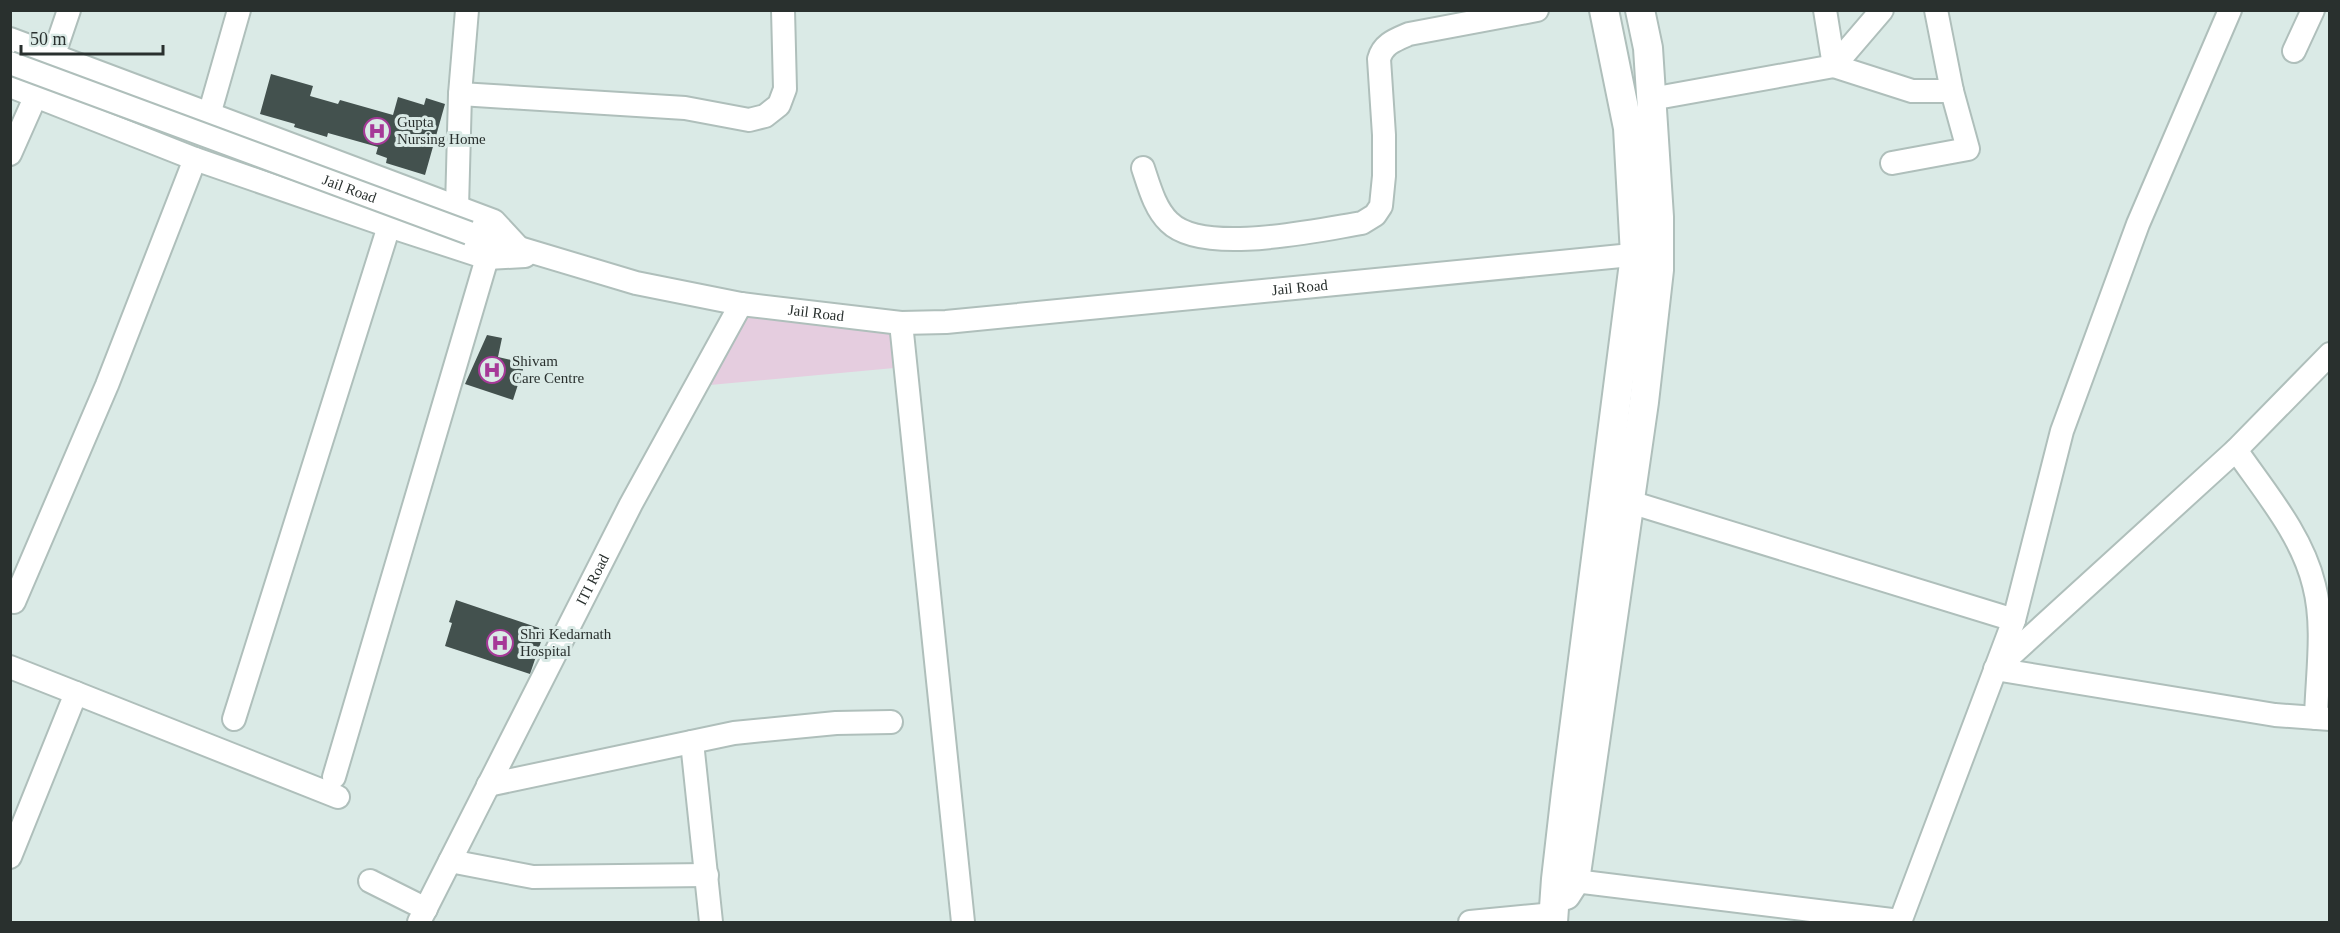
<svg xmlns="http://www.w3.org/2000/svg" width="2340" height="933" font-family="Georgia,serif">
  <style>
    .green { fill: #e5cddf }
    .building { fill: #43514e }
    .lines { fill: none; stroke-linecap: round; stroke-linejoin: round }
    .minor-casing { stroke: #afbfbb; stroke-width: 26 }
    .major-casing { stroke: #afbfbb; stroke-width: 32 }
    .minor { stroke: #fff; stroke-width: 22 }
    .major { stroke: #fff; stroke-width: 28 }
    .minor-bridge-casing { stroke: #afbfbb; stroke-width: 26; stroke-linecap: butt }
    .minor-bridge { stroke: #fff; stroke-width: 22 }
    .labels { text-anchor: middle; stroke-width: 6; stroke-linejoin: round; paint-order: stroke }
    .poi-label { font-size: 15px; fill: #29302e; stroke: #daeae6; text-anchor: start }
    .street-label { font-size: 15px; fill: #29302e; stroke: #daeae6 }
  </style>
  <rect width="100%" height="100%" fill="#daeae6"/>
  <polygon class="green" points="741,315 899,332 905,367 710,385"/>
  <g class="building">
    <polygon points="271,74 313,86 310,96 338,104 340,100 393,115 398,97 424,105 426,98 445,104 425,175 386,163 387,158 376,154 378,147 328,133 327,137 294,127 295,124 260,114"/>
    <polygon points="487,335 502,338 498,357 525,363 513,400 465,384"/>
    <polygon points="456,600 545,630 530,674 445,646 452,623 449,622"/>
  </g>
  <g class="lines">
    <defs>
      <g id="minor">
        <polyline points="1825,10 1834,66 1912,91 1952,91"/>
        <polyline points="10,39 494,221 519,248"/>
        <polyline points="2294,51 2313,10"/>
        <polyline points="10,86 195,159 389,226 487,258 525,256"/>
        <polyline points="460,94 685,108 749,120 765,116 779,105 785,89 783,10"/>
        <polyline points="1651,99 1834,66 1882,10"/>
        <polyline points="209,115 239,10"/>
        <polyline points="10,154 53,57 69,10"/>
        <polyline points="1892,163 1968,149 1952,91 1936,10"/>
        <path d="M1143,168C1149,186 1155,209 1169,222C1203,256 1318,230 1362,223L1375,215L1381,206L1384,176V135L1379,59C1383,44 1395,40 1409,34L1537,10"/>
        <polyline points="457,208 460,94 467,10"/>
        <path id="s1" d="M469,233L636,283L741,304L901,323L946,322L1652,253"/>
        <polyline points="901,323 963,922"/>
        <path d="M2236,450C2265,492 2302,535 2314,585C2325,627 2317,675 2316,718"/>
        <polyline points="1630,502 2014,620"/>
        <polyline points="14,602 107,385 195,159"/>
        <polyline points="1999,666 2236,450 2330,354"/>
        <polyline points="10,667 76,693 10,857"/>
        <polyline points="1995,669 2275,715 2330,719"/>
        <polyline points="76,693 338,797"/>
        <polyline points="234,719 389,226"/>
        <polyline points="692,742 711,922"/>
        <polyline points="334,777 487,258"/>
        <polyline points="488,785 734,733 836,723 891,722"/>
        <polyline points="450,861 533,877 707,875"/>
        <polyline points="370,881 426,909"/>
        <polyline points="1575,881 1900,921"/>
        <path id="s2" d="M419,922L631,504L741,304"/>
        <polyline points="1470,922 1554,914"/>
        <polyline points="1900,922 2014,620 2062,431 2138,224 2230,10"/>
      </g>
      <g id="major">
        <polyline points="1566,895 1575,881 1644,402 1659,270 1659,217 1648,48 1640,10"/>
        <polyline points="1553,922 1556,879 1566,792 1635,255 1628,128 1604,10"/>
      </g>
    </defs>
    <use href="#minor" class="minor-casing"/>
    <use href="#major" class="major-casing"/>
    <use href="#minor" class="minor"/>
    <use href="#major" class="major"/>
    <defs>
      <g id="minor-bridge">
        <path id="s3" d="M10,63L469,233"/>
      </g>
    </defs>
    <use href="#minor-bridge" class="minor-bridge-casing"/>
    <use href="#minor-bridge" class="minor-bridge"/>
  </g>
  <defs>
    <symbol id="hospital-ring" viewBox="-11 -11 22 22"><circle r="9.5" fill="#daeae6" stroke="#a63998" stroke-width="1.5"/><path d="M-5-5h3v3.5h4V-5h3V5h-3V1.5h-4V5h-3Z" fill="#a63998"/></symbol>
  </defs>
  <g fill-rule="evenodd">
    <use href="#hospital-ring" x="362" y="116" width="30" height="30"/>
    <use href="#hospital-ring" x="477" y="355" width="30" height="30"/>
    <use href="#hospital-ring" x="485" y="628" width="30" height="30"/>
  </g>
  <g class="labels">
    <g class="poi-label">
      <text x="397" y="127">Gupta<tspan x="397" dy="17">Nursing Home</tspan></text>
      <text x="512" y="366">Shivam<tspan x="512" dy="17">Care Centre</tspan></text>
      <text x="520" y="639">Shri Kedarnath<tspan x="520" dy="17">Hospital</tspan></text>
    </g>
    <g class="street-label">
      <text dy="5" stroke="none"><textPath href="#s3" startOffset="362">Jail Road</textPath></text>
      <text dy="5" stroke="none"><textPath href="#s1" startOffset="843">Jail Road</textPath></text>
      <text dy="5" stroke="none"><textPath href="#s1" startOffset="357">Jail Road</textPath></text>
      <text dy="5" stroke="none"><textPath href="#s2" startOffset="384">ITI Road</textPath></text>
    </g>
  </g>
  <rect width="2340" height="933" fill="none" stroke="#29302e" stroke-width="24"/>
  <path d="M21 45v9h142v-9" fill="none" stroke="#29302e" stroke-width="3"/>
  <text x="30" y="45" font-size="18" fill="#29302e" stroke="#daeae6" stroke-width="4.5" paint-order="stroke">50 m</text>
</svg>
